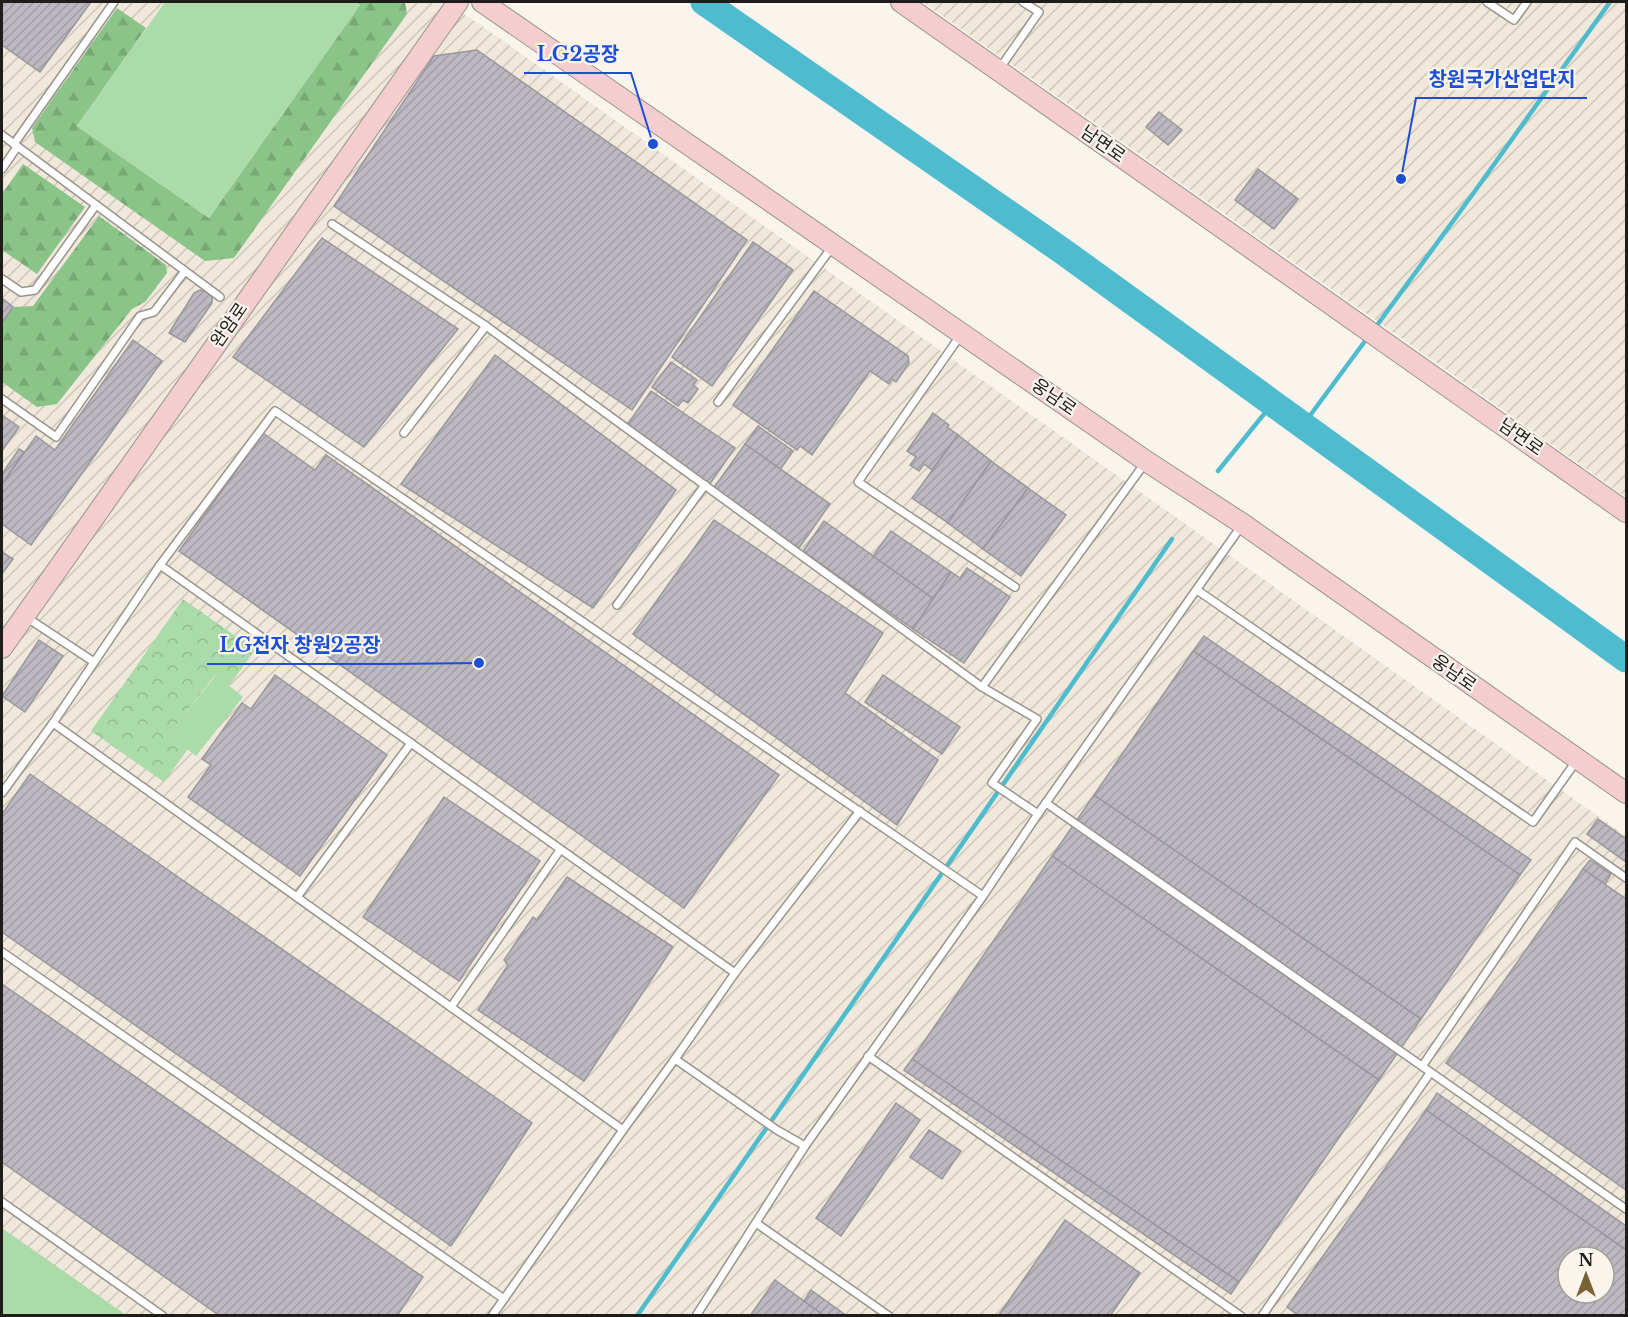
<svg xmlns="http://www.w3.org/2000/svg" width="1628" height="1317" font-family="'Libre Baskerville','Noto Sans KR',serif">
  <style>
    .industrial { fill: url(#industrial-furrows); fill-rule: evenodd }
    .forest { fill: url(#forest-firs) }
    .park { fill: url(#park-crowns) }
    .pitch { fill: #abdba9 }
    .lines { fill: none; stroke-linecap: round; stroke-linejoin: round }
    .stream { stroke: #4ebbcf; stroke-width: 4.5 }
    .river { stroke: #4ebbcf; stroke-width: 27 }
    .building { fill: url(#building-hatch); stroke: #99969d; stroke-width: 1.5; fill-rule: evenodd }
    .lane-casing { stroke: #98948d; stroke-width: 10 }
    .secondary-casing { stroke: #98948d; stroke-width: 22 }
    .lane { stroke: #fff; stroke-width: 7 }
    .secondary { stroke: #f4cdd1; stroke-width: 20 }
    .labels { text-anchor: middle; stroke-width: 4.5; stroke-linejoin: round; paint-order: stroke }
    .street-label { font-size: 18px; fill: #1f1d1a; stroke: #f9f5ed }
    .leader { fill: none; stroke: #1d4ed8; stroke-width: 2 }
    .callout-dot { fill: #1d4ed8; stroke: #f9f5ed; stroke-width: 2 }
    .callout-label { font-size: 20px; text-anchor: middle; font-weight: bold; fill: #1d4ed8; stroke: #f9f5ed; stroke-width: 4.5; stroke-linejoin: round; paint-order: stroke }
  </style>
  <defs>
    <pattern id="industrial-furrows" width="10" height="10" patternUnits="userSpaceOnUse" patternTransform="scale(1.5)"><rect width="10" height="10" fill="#f0e8da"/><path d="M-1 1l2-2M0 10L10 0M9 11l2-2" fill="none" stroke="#cdc7ba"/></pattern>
    <pattern id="forest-firs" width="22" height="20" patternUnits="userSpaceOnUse" patternTransform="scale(1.5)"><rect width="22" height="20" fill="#8bc489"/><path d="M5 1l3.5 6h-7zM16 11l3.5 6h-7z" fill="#78a876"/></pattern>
    <pattern id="park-crowns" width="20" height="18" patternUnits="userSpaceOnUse" patternTransform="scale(1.5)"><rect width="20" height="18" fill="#abdba9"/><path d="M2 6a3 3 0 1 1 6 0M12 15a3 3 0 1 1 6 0" fill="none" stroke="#93bc91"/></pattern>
    <pattern id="building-hatch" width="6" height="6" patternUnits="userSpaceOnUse" patternTransform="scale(1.5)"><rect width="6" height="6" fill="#bbb8bf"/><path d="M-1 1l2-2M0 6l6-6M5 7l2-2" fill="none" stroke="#a09ea4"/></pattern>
  </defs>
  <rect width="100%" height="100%" fill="#f9f5ed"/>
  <g class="industrial">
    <path d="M2,2H444L475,21L1626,836V1315L2,1316ZM1568,1257H1604V1293H1568Z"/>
    <polygon points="923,2 1626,2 1626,497 1427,356"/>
  </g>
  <g class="forest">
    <polygon points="356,2 405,2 407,14 234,258 205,261 35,142 32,128 117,8 146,28 77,126 209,218 360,5"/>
    <polygon points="23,164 85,207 37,274 2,250 2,194"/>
    <polygon points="99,216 166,265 167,273 145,302 132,309 57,404 37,407 2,382 2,323 13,307 33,306"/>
  </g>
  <polygon class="park" points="183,599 255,650 229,686 215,675 169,734 188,749 164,782 91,731"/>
  <g class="pitch">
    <polygon points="165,2 356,2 360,5 209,218 77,126"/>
    <polygon points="216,675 243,697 196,756 169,734"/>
    <polygon points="2,1228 126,1315 127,1315 2,1315"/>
  </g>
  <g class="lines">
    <g class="stream">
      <polyline points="1375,328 1475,191 1610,2"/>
      <polyline points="1303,425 1368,337"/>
      <polyline points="1218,471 1273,403"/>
      <polyline points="637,1316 1172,539"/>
    </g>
    <polyline class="river" points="704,2 1061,250 1626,659"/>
  </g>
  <g class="building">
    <polygon points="2,2 91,2 40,72 2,45"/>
    <polygon points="477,50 747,240 632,410 334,206 434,56"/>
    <polygon points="1159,112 1182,130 1168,145 1146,127"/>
    <polygon points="1258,169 1298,199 1274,229 1235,200"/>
    <polygon points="322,238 458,329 364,447 233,357"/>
    <polygon points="753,242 793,270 712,386 672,357"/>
    <polygon points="200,290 210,293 212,298 212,303 185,342 169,333 194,293"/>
    <polygon points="814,291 908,356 909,363 896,382 892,379 889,384 870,371 812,455 800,446 797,450 733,405"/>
    <polygon points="2,298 13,307 2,323"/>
    <polygon points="133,340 162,361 31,545 2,524 2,484 36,436 55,450"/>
    <polygon points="495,355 676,490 593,608 401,484"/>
    <polygon points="671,362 697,380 693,385 698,389 688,403 683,400 678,406 652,387"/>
    <polygon points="651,391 735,448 709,485 627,425"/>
    <polygon points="933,413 949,425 947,427 958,435 932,470 924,464 919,471 910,465 916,457 907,451"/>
    <polygon points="2,415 19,427 2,451"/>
    <polygon points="758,426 793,451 780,470 745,444"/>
    <polygon points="263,433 315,470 326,455 779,775 684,908 179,551"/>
    <polygon points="958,435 991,461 948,523 912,498"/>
    <polygon points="745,444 830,504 799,548 713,489"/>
    <polygon points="19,449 24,452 2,484 2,474"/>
    <polygon points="991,461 1028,488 983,549 948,523"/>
    <polygon points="1028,488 1066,515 1021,576 983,549"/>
    <polygon points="714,520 883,633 845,693 938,760 897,825 633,634"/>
    <polygon points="824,521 934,599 913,629 803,551"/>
    <polygon points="891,531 951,572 934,599 873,556"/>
    <polygon points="2,552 13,559 2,574"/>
    <polygon points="967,568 1010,597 964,663 913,629 951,572 960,578"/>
    <polygon points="1204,636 1531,860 1520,875 1193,651"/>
    <polygon points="39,640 63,656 25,712 2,696"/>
    <polygon points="1193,651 1520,875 1421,1019 1094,795"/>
    <polygon points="275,675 387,755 300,876 188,797 211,765 202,759 242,703 251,709"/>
    <polygon points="883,675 960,727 942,754 865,702"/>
    <polygon points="30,774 532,1123 451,1246 2,932 2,814"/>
    <polygon points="1094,795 1421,1019 1379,1080 1052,856"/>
    <polygon points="444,797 540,861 459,981 363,917"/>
    <polygon points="1598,819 1626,839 1626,862 1587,834"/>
    <polygon points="1052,856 1379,1080 1239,1282 912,1059"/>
    <polygon points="1590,860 1611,874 1605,884 1583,869"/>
    <polygon points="1583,869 1626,899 1626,1190 1446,1063"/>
    <polygon points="567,877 673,947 584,1081 478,1010 508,965 504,960 533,917 537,920"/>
    <polygon points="2,984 423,1277 397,1316 220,1316 2,1162"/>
    <polygon points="912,1059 1239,1282 1231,1294 904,1070"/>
    <polygon points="1437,1093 1626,1226 1626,1250 1426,1110"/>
    <polygon points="896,1103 920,1120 841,1236 816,1218"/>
    <path d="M1426,1110L1626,1250V1316H1299L1287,1307ZM1568,1257H1604V1293H1568Z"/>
    <polygon points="929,1130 961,1151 942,1179 910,1157"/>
    <polygon points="1065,1220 1140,1273 1110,1316 998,1316"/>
    <polygon points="775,1280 804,1301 825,1316 750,1316"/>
    <polygon points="811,1290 847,1316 825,1316 804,1301"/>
  </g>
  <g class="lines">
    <defs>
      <g id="lane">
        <polyline points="1487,2 1514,20 1527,2"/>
        <polyline points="1000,68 1039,12 1023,2"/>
        <polyline points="2,135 220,297"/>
        <polyline points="14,144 114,2"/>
        <polyline points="2,169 17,147"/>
        <polyline points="332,224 486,326 982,687 1037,719 992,783 1038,814"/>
        <polyline points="2,279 21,292 35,290 96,205"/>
        <polyline points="960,336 858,482 1015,587"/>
        <polyline points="2,399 56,437 140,316 154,312 185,271"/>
        <polyline points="718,402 832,247"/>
        <polyline points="404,433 486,326"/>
        <polyline points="160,565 53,723 623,1130 675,1059"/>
        <polyline points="1197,590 1533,822 1577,760"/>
        <polyline points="617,605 705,485"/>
        <polyline points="26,617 94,662"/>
        <polyline points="982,687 1145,463"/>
        <polyline points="2,793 53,723"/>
        <polyline points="1046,803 1626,1209"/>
        <polyline points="297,897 411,743"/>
        <polyline points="2,952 504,1299"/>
        <polyline points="735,973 860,811"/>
        <polyline points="451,1007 560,850"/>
        <polyline points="868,1056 1241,1316"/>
        <polyline points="1423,1065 1575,842 1626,878"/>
        <polyline points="805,1146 983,896 1038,814 1242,525"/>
        <polyline points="2,1202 163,1316"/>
        <polyline points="756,1223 889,1316"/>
        <polyline points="492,1316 623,1130"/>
        <polyline points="696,1316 805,1146 777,1130 675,1059 735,973 160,565 275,411 983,896"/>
        <polyline points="1262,1316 1430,1073"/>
      </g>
      <g id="secondary">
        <polyline points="482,2 1146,461 1243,524 1626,793"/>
        <polyline points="901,2 1626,512"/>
        <polyline points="2,648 458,2"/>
      </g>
    </defs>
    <use href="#lane" class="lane-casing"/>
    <use href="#secondary" class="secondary-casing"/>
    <use href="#lane" class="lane"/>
    <use href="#secondary" class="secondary"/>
  </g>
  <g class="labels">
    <g class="street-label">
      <text transform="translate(1103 144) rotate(35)" y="6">남면로</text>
      <text transform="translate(229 325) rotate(-55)" y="6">완암로</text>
      <text transform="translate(1054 397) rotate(35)" y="6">웅남로</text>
      <text transform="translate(1521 437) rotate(35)" y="6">남면로</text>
      <text transform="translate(1454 673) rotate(35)" y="6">웅남로</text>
    </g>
  </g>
  <path class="leader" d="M653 144L631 73H524M1401 179L1416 98H1587M479 663L392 664H207"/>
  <g class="callout-dot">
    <circle cx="653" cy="144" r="6"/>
    <circle cx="1401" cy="179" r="6"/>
    <circle cx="479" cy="663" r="6"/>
  </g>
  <g class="callout-label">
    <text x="578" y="61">LG2공장</text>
    <text x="1502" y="86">창원국가산업단지</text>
    <text x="300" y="652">LG전자 창원2공장</text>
  </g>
  <rect width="1628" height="1317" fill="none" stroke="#1f1d1a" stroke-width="6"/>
  <g transform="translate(1586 1275)"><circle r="28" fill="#f9f5ed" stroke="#a29f99" stroke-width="1.5"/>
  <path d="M0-4.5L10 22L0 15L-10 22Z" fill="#796333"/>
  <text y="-9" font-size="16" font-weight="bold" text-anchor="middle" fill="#1f1d1a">N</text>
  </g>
</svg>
